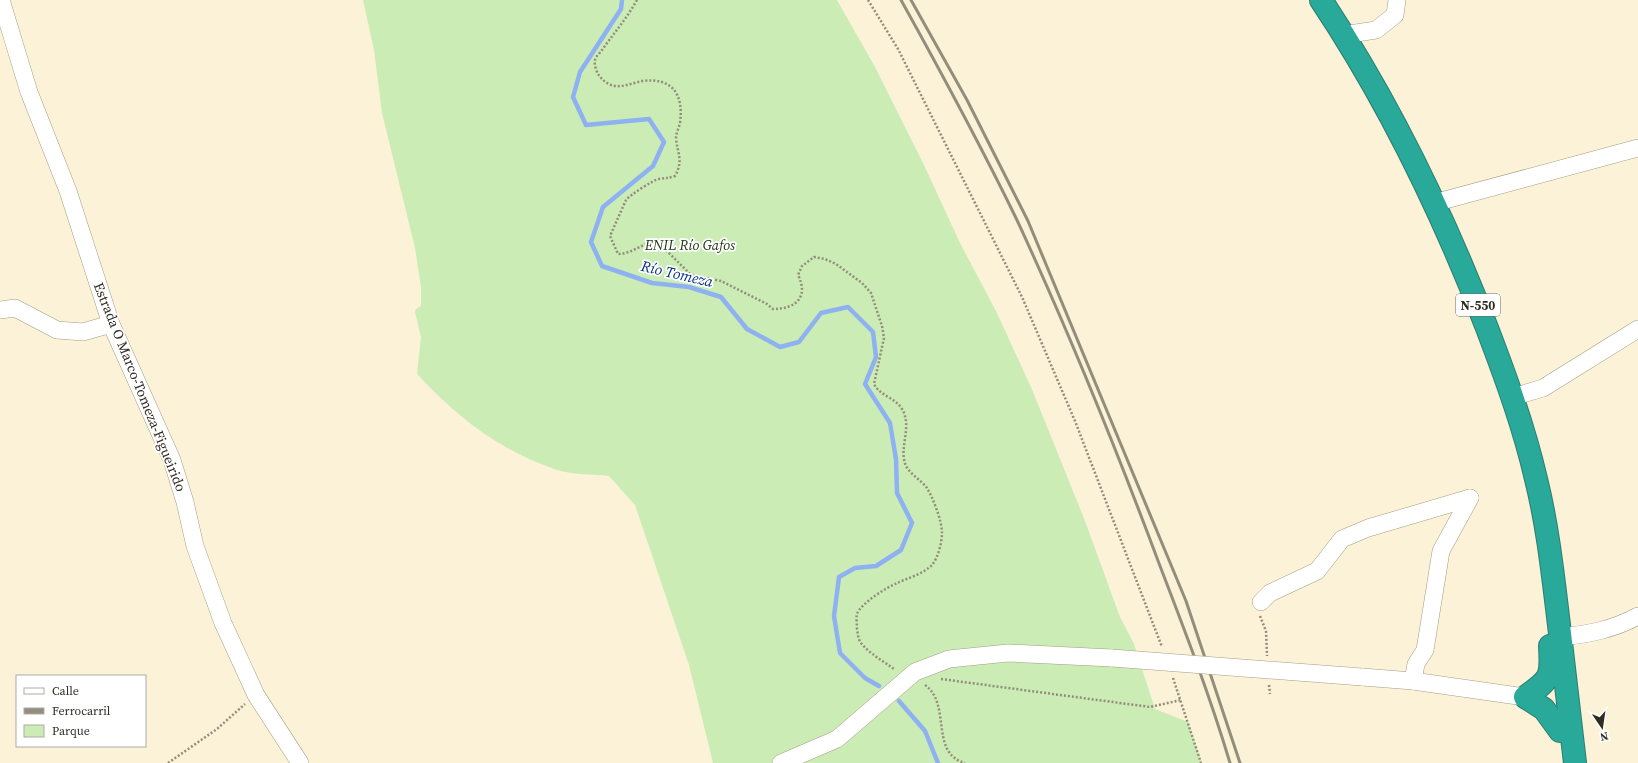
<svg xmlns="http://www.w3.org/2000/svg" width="1638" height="763" font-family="'Source Serif 4',serif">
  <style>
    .green { fill: #ccecb6 }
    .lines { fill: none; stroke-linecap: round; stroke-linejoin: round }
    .stream { stroke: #8eb1f2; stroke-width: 4.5 }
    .minor-casing { stroke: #a59d84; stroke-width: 18 }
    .highway-casing { stroke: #2b7d70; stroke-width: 24 }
    .path { stroke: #928d7b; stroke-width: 2.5; stroke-dasharray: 2 2; stroke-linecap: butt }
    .minor { stroke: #fff; stroke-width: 17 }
    .highway { stroke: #29a99a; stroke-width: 22 }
    .rail { stroke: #938d7b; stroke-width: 3 }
    .minor-bridge-casing { stroke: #a59d84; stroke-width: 18; stroke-linecap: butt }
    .minor-bridge { stroke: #fff; stroke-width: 17 }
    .labels { text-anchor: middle; stroke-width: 3.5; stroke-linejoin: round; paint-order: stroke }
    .shield { fill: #fff; stroke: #6d6b64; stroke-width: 1 }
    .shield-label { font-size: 13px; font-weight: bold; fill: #2f2c22 }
    .park-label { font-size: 14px; font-style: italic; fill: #233714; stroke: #fff }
    .street-label { font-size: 14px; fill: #2f2c22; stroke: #fff }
    .water-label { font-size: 15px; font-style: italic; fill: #052f89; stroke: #fff }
  </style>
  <rect width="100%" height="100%" fill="#fbf2d8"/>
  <path class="green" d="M363,0H837L875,67L924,165L960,243L996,311L1031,387L1085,521L1120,617L1134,644L1155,709L1188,722L1202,763H713L689,665L635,505L609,476C593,474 573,475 557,470C499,450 459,419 417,374L421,337L415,312L416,309L421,306V287L415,248L382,113L374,50Z"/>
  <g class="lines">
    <g class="stream">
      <polyline points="622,0 621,9 580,72 573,97 586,125 649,119 664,142 653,166 603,207 591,242 602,266 652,283 689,287 721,297 747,329 780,347 799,342 821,313 848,307 873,332 876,357 865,384 890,423 896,459 897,493 912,523 901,550 876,566 855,568 839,577 834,616 840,653 865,678 879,686"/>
      <polyline points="899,701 925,731 938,763"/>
    </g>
    <defs>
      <g id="minor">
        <polyline points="1,0 29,92 68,191 111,324 172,460 185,502 195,546 223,623 256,695 300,763"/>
        <polyline points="1343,35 1376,30 1395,15 1397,0"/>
        <polyline points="1434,203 1638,148"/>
        <polyline points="0,310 15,308 57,330 83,332 111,324"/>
        <polyline points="1513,397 1543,388 1638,329"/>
        <polyline points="1261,602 1270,593 1317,571 1342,539 1368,528 1470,498"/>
        <path d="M1560,637C1589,634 1612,630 1638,616"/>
        <polyline points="1362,677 1413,681 1525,697"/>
        <polyline points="1413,681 1416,664 1425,650 1441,551 1470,498"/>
        <polyline points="781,763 837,739 915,672 949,659 1008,653 1112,658"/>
      </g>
      <g id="highway">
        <path d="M1321,0C1389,102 1443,214 1487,328C1506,378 1524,427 1536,479C1548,527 1553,576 1559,625C1564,671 1570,717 1575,763"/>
        <path d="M1550,646C1552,677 1551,679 1525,697L1544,709L1560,731"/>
      </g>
    </defs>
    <use href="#minor" class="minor-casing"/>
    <use href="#highway" class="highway-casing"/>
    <g class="path">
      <path d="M637,0C627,18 614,33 602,50C600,53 596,56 595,60C594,64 596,70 598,74C602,80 608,85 615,86C624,87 633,83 642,81C672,77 684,94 680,123C679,128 676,133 676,138C677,153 684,160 675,176C669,178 665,178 659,179C653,180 630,195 626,200L610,236L618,254C631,254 641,244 654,242L668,252L691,275L721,281L767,304L773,309C796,309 809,297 798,275L802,266L814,257L825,259L836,264L862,283L871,293L882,326L884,338L874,384C880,396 896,398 902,409C913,427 898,448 906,466C911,475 921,480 927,488C933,498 942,521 942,533C942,542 938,558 932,565C923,574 908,578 897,583C886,588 861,603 857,614C856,618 857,624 857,629C858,634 858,639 861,643C870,654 883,661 894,669"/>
      <polyline points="868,0 898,49 1022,297 1075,421 1162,647"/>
      <polyline points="1260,616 1266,631 1267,656"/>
      <polyline points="1173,678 1201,763"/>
      <polyline points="941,679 1150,707 1181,700"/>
      <path d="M925,685C952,704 929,753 965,763"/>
      <polyline points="1269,685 1270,694"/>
      <polyline points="168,763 217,729 245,704"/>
    </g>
    <use href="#minor" class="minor"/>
    <use href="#highway" class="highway"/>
    <g class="rail">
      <path d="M901,0C941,72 980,144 1016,218C1069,332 1116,448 1160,566C1185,631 1210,696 1230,763"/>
      <polyline points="911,0 967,100 1028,221 1186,601 1240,763"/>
    </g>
    <defs>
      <polyline id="minor-bridge" points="1112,658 1362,677"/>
    </defs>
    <use href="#minor-bridge" class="minor-bridge-casing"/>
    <use href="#minor-bridge" class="minor-bridge"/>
  </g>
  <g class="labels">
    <rect class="shield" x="1456" y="294" width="44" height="22" rx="3"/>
    <g class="shield-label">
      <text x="1478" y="310">N-550</text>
    </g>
    <g class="park-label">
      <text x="690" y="250">ENIL Río Gafos</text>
    </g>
    <g class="street-label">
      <text transform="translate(140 387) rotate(68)" y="5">Estrada O Marco-Tomeza-Figueirido</text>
    </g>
    <g class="water-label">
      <text transform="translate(677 274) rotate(13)" y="5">Río Tomeza</text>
    </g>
  </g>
  <rect x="16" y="675" width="130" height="72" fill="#ffffff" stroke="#acaba7"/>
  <rect x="24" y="688" width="20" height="6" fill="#ffffff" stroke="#acaba7"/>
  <text x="52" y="695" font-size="12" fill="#2f2c22">Calle</text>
  <rect x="24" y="708" width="20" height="6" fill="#938d7b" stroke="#acaba7"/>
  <text x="52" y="715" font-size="12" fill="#2f2c22">Ferrocarril</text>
  <rect x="24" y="725" width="20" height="12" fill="#ccecb6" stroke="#acaba7"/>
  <text x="52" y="735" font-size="12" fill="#2f2c22">Parque</text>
  <g transform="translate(1602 727) rotate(167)" stroke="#ffffff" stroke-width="3" paint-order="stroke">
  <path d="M0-3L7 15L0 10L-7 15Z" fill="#2f2c22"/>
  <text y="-6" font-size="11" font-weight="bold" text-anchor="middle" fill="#2f2c22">N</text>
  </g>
</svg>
